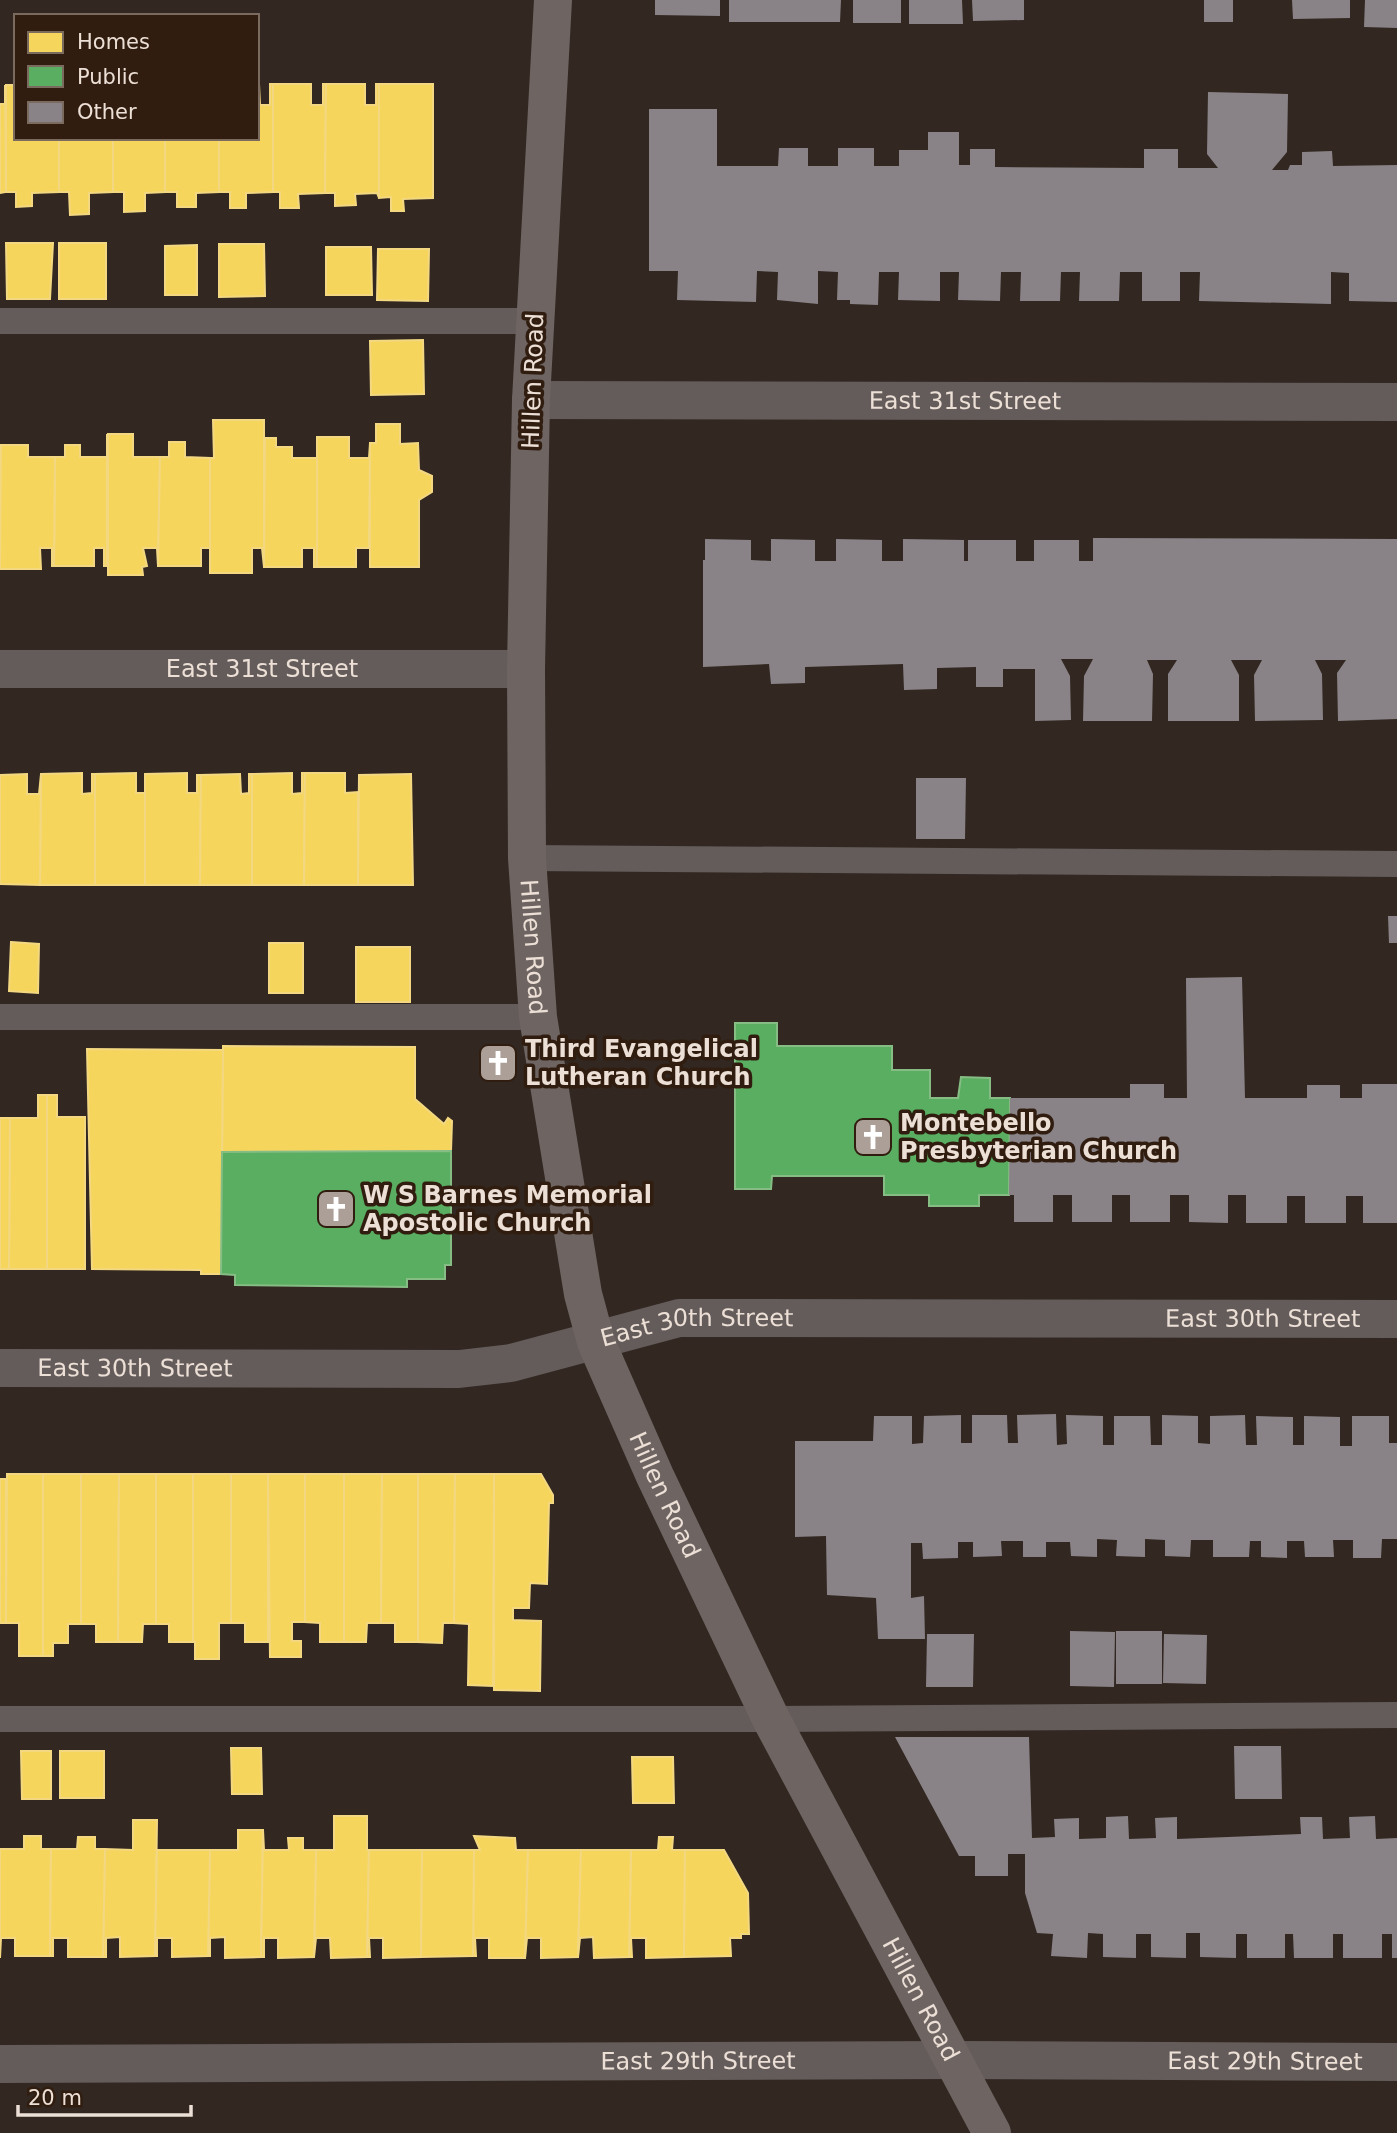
<svg xmlns="http://www.w3.org/2000/svg" width="1397" height="2133" font-family="'DejaVu Sans',sans-serif">
  <style>
    .homes { fill: #f6d55c; stroke: #f3d881; stroke-width: 2 }
    .public { fill: #5aae61; stroke: #86bd84; stroke-width: 2 }
    .building { fill: #898388 }
    .lines { fill: none; stroke-linecap: round; stroke-linejoin: round }
    .lane { stroke: #645c5a; stroke-width: 26 }
    .street { stroke: #645c5a; stroke-width: 38 }
    .primary { stroke: #6e6462; stroke-width: 38 }
    .labels { text-anchor: middle; stroke-width: 7; stroke-linejoin: round; paint-order: stroke }
    .street-label { font-size: 24px; fill: #ecdfd6; stroke: #301d0f }
    .poi-label { font-size: 24px; font-weight: bold; fill: #ecdfd6; stroke: #301d0f; text-anchor: start }
  </style>
  <rect width="100%" height="100%" fill="#322821"/>
  <g class="homes">
    <polygon points="257,84 259,84 260,105 270,105 270,84 273,84 273,192 246,193 246,208 230,208 230,192 219,192 219,138 257,138"/>
    <polygon points="273,84 311,84 311,105 323,105 323,84 326,84 325,193 298,194 299,208 280,208 280,192 273,192"/>
    <polygon points="326,84 365,84 365,105 376,105 376,84 379,84 379,198 377,193 355,194 356,205 335,206 335,193 325,193"/>
    <polygon points="379,84 433,84 433,198 403,199 404,211 391,211 391,197 379,198"/>
    <polygon points="5,85 6,192 0,193 0,104 5,104"/>
    <polygon points="6,85 16,85 16,138 59,138 59,192 32,193 32,206 16,207 16,192 6,192"/>
    <polygon points="59,138 113,138 113,192 89,193 89,214 70,215 69,192 59,192"/>
    <polygon points="113,138 165,138 165,192 145,193 145,211 124,212 124,192 113,192"/>
    <polygon points="165,138 219,138 219,192 196,193 196,207 177,207 177,192 165,192"/>
    <polygon points="6,243 53,243 50,299 7,299"/>
    <rect x="59" y="243" width="47" height="56"/>
    <polygon points="219,244 264,244 265,296 219,297"/>
    <polygon points="197,245 197,295 165,295 165,246"/>
    <polygon points="326,247 371,247 372,295 326,295"/>
    <polygon points="378,249 429,249 428,301 377,300"/>
    <polygon points="423,340 424,394 371,395 370,341"/>
    <polygon points="213,420 264,420 264,567 262,548 252,548 252,573 210,573 210,458 214,458"/>
    <polygon points="376,424 400,424 400,444 418,443 419,470 432,476 432,492 419,500 419,567 370,567 370,443 376,443"/>
    <polygon points="107,434 107,566 104,566 104,548 94,548 94,566 54,566 55,457 65,457 65,445 80,445 80,457 107,457"/>
    <polygon points="108,434 133,434 133,457 160,457 158,566 157,548 143,548 147,566 142,567 143,575 108,575"/>
    <polygon points="317,437 349,437 349,458 369,458 370,443 369,548 356,548 356,567 317,567"/>
    <polygon points="265,438 276,438 276,447 292,447 292,458 317,458 317,567 314,567 314,548 302,548 302,567 264,567"/>
    <polygon points="169,442 185,442 185,457 210,458 210,548 201,548 201,566 158,566 160,457 169,457"/>
    <polygon points="1,445 28,445 28,457 55,457 54,566 52,566 52,548 40,548 41,569 0,569"/>
    <polygon points="82,773 82,794 92,793 92,774 95,774 95,885 40,885 41,774"/>
    <polygon points="136,773 136,793 145,793 145,885 95,885 95,774"/>
    <polygon points="187,773 187,793 197,793 197,775 201,775 200,885 145,885 145,774"/>
    <polygon points="292,773 292,794 302,793 302,773 305,773 304,885 252,885 252,774"/>
    <polygon points="305,773 345,773 345,793 358,792 358,885 304,885"/>
    <polygon points="27,774 27,794 39,794 41,774 40,885 0,884 0,775"/>
    <polygon points="240,774 241,794 249,793 249,774 252,774 252,885 200,885 201,775"/>
    <polygon points="411,774 413,885 358,885 359,775"/>
    <polygon points="11,942 39,944 38,993 9,991"/>
    <rect x="269" y="943" width="34" height="50"/>
    <rect x="356" y="947" width="54" height="55"/>
    <polygon points="223,1046 415,1047 415,1099 444,1124 448,1118 452,1121 451,1151 222,1152"/>
    <polygon points="87,1049 223,1050 221,1274 201,1274 201,1270 92,1269"/>
    <polygon points="38,1095 47,1095 47,1269 9,1269 10,1118 38,1118"/>
    <polygon points="47,1095 57,1095 57,1117 85,1117 85,1269 47,1269"/>
    <polygon points="0,1118 10,1118 9,1269 0,1269"/>
    <polygon points="7,1474 43,1474 43,1656 19,1656 19,1623 6,1623"/>
    <polygon points="43,1474 81,1474 81,1624 68,1624 68,1643 53,1643 53,1656 43,1656"/>
    <polygon points="81,1474 119,1474 118,1642 96,1642 96,1624 81,1624"/>
    <polygon points="119,1474 156,1474 156,1624 143,1624 142,1642 118,1642"/>
    <polygon points="156,1474 193,1474 193,1642 169,1642 169,1624 156,1624"/>
    <polygon points="193,1474 231,1474 231,1623 219,1623 219,1659 195,1659 195,1642 193,1642"/>
    <polygon points="231,1474 268,1474 268,1642 245,1642 245,1623 231,1623"/>
    <polygon points="268,1474 305,1474 305,1622 292,1622 292,1641 301,1641 301,1657 270,1657"/>
    <polygon points="305,1474 344,1474 344,1642 320,1642 320,1623 305,1622"/>
    <polygon points="344,1474 382,1474 381,1623 367,1623 366,1642 344,1642"/>
    <polygon points="382,1474 418,1474 418,1642 395,1642 395,1623 381,1623"/>
    <polygon points="418,1474 455,1474 454,1623 443,1623 442,1643 418,1642"/>
    <polygon points="455,1474 494,1474 493,1686 468,1685 469,1624 454,1623"/>
    <polygon points="494,1474 541,1474 553,1495 553,1503 549,1503 547,1584 530,1583 529,1608 513,1608 513,1620 541,1621 540,1691 494,1690"/>
    <rect x="0" y="1479" width="6" height="144"/>
    <polygon points="231,1748 261,1748 262,1794 232,1794"/>
    <polygon points="21,1751 51,1751 51,1799 22,1799"/>
    <rect x="60" y="1751" width="44" height="47"/>
    <polygon points="632,1757 673,1757 674,1803 633,1803"/>
    <polygon points="334,1816 367,1816 367,1850 369,1850 367,1957 331,1958 330,1938 316,1938 314,1957 316,1850 334,1850"/>
    <polygon points="133,1820 157,1820 155,1956 120,1957 120,1937 106,1938 106,1957 103,1957 105,1849 133,1850"/>
    <polygon points="238,1830 263,1830 261,1957 225,1958 225,1937 210,1938 210,1956 208,1956 210,1850 238,1850"/>
    <polygon points="263,1830 264,1850 289,1850 288,1838 303,1838 303,1850 316,1850 314,1957 278,1958 278,1938 264,1938 264,1957 261,1957"/>
    <polygon points="24,1836 41,1836 41,1849 51,1849 50,1956 15,1956 15,1938 1,1938 0,1958 0,1849 24,1849"/>
    <polygon points="474,1836 515,1838 516,1850 528,1850 525,1958 489,1958 489,1938 475,1938 476,1956 473,1956 474,1850 480,1850"/>
    <polygon points="78,1837 95,1837 95,1849 105,1849 103,1957 68,1957 68,1938 53,1938 53,1956 50,1956 51,1849 77,1849"/>
    <polygon points="659,1837 673,1837 672,1850 685,1850 684,1957 646,1958 646,1938 631,1938 632,1957 629,1957 631,1850 658,1850"/>
    <polygon points="157,1850 210,1850 208,1956 172,1957 172,1938 157,1938 157,1956 155,1956"/>
    <polygon points="369,1850 422,1850 421,1957 383,1958 383,1938 369,1938 370,1957 367,1957"/>
    <polygon points="422,1850 474,1850 473,1956 421,1957"/>
    <polygon points="528,1850 581,1850 578,1957 541,1958 541,1938 527,1938 525,1958"/>
    <polygon points="581,1850 631,1850 629,1957 594,1958 593,1937 580,1938 578,1957"/>
    <polygon points="685,1850 724,1850 748,1893 749,1934 741,1934 741,1938 730,1938 731,1956 684,1957"/>
  </g>
  <g class="public">
    <polygon points="735,1023 777,1023 777,1046 892,1046 892,1070 930,1070 930,1098 958,1098 961,1077 990,1078 990,1098 1010,1098 1009,1195 979,1195 979,1206 929,1206 929,1195 884,1195 884,1176 772,1176 771,1189 735,1189"/>
    <polygon points="451,1151 451,1265 445,1265 445,1279 407,1279 407,1287 235,1285 235,1275 221,1274 222,1152"/>
  </g>
  <g class="building">
    <polygon points="655,0 720,0 720,16 655,15"/>
    <polygon points="729,0 841,0 840,22 729,22"/>
    <rect x="853" y="0" width="48" height="23"/>
    <polygon points="909,0 962,0 963,24 909,24"/>
    <polygon points="972,0 1024,0 1024,20 973,21"/>
    <rect x="1204" y="0" width="29" height="22"/>
    <polygon points="1292,0 1350,0 1350,18 1293,19"/>
    <polygon points="1365,0 1397,0 1397,28 1364,27"/>
    <polygon points="1208,92 1288,94 1287,152 1272,170 1288,170 1290,165 1302,165 1302,152 1332,151 1333,166 1397,165 1397,302 1349,301 1349,273 1331,272 1331,304 1199,301 1200,272 1180,272 1180,301 1142,301 1142,272 1120,272 1119,301 1079,301 1080,272 1061,272 1060,301 1020,301 1021,272 1001,272 1000,301 958,300 959,272 940,272 940,301 898,300 899,272 879,272 878,305 850,304 850,300 837,300 838,272 818,271 818,304 777,300 778,272 757,271 756,302 677,300 678,271 649,271 649,109 717,109 717,166 778,166 779,148 808,148 808,166 838,166 838,148 874,148 874,166 899,166 899,150 928,150 928,132 959,132 959,165 970,165 970,149 995,149 995,167 1144,168 1144,149 1178,149 1178,168 1218,168 1207,154"/>
    <polygon points="1093,538 1397,539 1397,719 1338,721 1337,673 1346,660 1315,660 1322,674 1323,720 1255,721 1254,675 1262,660 1231,660 1239,675 1239,721 1168,721 1168,674 1177,660 1147,660 1153,674 1152,721 1083,721 1084,676 1093,659 1061,659 1070,676 1071,720 1035,721 1035,669 1003,669 1003,687 976,687 976,667 937,668 937,689 904,690 903,664 805,667 805,683 771,684 769,664 703,667 703,560 705,560 705,539 751,540 751,560 771,561 771,539 815,540 815,561 836,561 836,539 882,540 882,561 903,561 903,539 964,540 964,561 968,561 968,540 1016,540 1016,561 1034,561 1034,540 1079,540 1079,561 1093,561"/>
    <polygon points="916,778 966,778 965,839 916,839"/>
    <polygon points="1388,916 1397,916 1397,943 1389,943"/>
    <polygon points="1242,977 1245,1098 1307,1098 1307,1085 1340,1085 1340,1098 1362,1098 1362,1084 1397,1084 1397,1223 1363,1223 1363,1196 1346,1196 1346,1223 1305,1223 1305,1196 1287,1196 1287,1223 1246,1223 1246,1195 1228,1195 1228,1223 1189,1222 1189,1195 1170,1195 1170,1222 1130,1222 1130,1195 1112,1195 1112,1222 1072,1222 1072,1195 1053,1195 1053,1222 1014,1222 1014,1195 1009,1195 1010,1098 1130,1098 1130,1084 1164,1084 1164,1098 1187,1098 1186,978"/>
    <polygon points="1056,1414 1057,1445 1067,1444 1066,1415 1103,1416 1103,1445 1114,1445 1114,1416 1150,1416 1151,1445 1162,1445 1162,1415 1198,1416 1198,1443 1210,1444 1210,1416 1245,1415 1246,1445 1257,1445 1256,1416 1293,1417 1293,1445 1304,1445 1304,1416 1340,1417 1340,1446 1352,1446 1352,1416 1389,1416 1389,1443 1397,1443 1397,1539 1382,1539 1381,1558 1353,1558 1353,1540 1333,1540 1334,1557 1305,1557 1304,1541 1287,1541 1287,1558 1261,1557 1261,1541 1250,1541 1249,1557 1213,1557 1213,1540 1191,1540 1190,1557 1165,1556 1165,1540 1145,1539 1145,1557 1116,1556 1117,1540 1097,1539 1097,1557 1071,1556 1070,1542 1046,1542 1046,1557 1023,1557 1023,1541 1001,1541 1002,1556 973,1557 973,1542 958,1542 958,1558 923,1559 922,1543 911,1543 911,1598 924,1596 925,1639 878,1639 876,1598 827,1595 826,1536 795,1537 795,1441 873,1441 874,1416 912,1416 912,1444 923,1443 924,1416 961,1415 961,1443 972,1443 972,1415 1007,1415 1008,1443 1018,1443 1017,1415"/>
    <polygon points="1070,1631 1115,1632 1114,1687 1070,1686"/>
    <rect x="1116" y="1631" width="46" height="53"/>
    <polygon points="927,1634 974,1634 973,1687 926,1687"/>
    <polygon points="1164,1634 1207,1635 1206,1684 1163,1683"/>
    <polygon points="895,1737 1029,1737 1032,1838 1055,1837 1054,1819 1079,1818 1079,1839 1106,1838 1106,1817 1128,1816 1129,1839 1156,1838 1155,1818 1177,1817 1177,1839 1301,1834 1300,1817 1322,1817 1323,1839 1350,1838 1349,1817 1375,1816 1376,1839 1397,1838 1397,1958 1392,1958 1392,1934 1382,1934 1382,1958 1343,1958 1343,1934 1333,1934 1333,1958 1294,1958 1293,1934 1285,1934 1285,1958 1247,1958 1247,1934 1236,1934 1236,1958 1200,1957 1200,1933 1186,1933 1186,1958 1151,1957 1151,1934 1136,1934 1136,1958 1103,1957 1103,1934 1088,1933 1087,1958 1051,1956 1053,1934 1037,1933 1025,1893 1025,1854 1008,1854 1008,1876 975,1876 975,1856 959,1856"/>
    <polygon points="1234,1746 1281,1746 1282,1799 1235,1799"/>
  </g>
  <g class="lines">
    <g class="lane">
      <polyline points="0,321 536,321"/>
      <polyline points="527,858 1397,864"/>
      <polyline points="0,1017 538,1017"/>
      <polyline points="0,1719 771,1719 1397,1715"/>
    </g>
    <g class="street">
      <path id="s1" d="M531,400L1397,402"/>
      <path id="s2" d="M0,669H526"/>
      <path id="s3" d="M0,1368L459,1369L511,1363L679,1318L1397,1319"/>
      <path id="s4" d="M0,2064L953,2060L1397,2062"/>
    </g>
    <path class="primary" id="s5" d="M553,0L531,400L526,669L527,858L538,1017L583,1294L596,1342L655,1476L771,1719L992,2133"/>
  </g>
  <defs>
    <symbol id="church-square" viewBox="-11 -11 22 22"><rect x="-9" y="-9" width="18" height="18" rx="4" fill="#ab9f97" stroke="#301d0f"/><path d="M-1.2-6h2.4v3.5h3.3v2.4h-3.3V6h-2.4V-.1h-3.3v-2.4h3.3Z" fill="#fff"/></symbol>
  </defs>
  <g fill-rule="evenodd">
    <use href="#church-square" x="476" y="1041" width="44" height="44"/>
    <use href="#church-square" x="851" y="1115" width="44" height="44"/>
    <use href="#church-square" x="314" y="1187" width="44" height="44"/>
  </g>
  <g class="labels">
    <g class="street-label">
      <text transform="translate(533 381) rotate(-88)" y="8">Hillen Road</text>
      <text dy="8" stroke="none"><textPath href="#s1" startOffset="434">East 31st Street</textPath></text>
      <text dy="8" stroke="none"><textPath href="#s2" startOffset="262">East 31st Street</textPath></text>
      <text dy="8" stroke="none"><textPath href="#s5" startOffset="948">Hillen Road</textPath></text>
      <text dy="8" stroke="none"><textPath href="#s3" startOffset="1269">East 30th Street</textPath></text>
      <text dy="8" stroke="none"><textPath href="#s3" startOffset="702">East 30th Street</textPath></text>
      <text dy="8" stroke="none"><textPath href="#s3" startOffset="135">East 30th Street</textPath></text>
      <text dy="8" stroke="none"><textPath href="#s5" startOffset="1516">Hillen Road</textPath></text>
      <text dy="8" stroke="none"><textPath href="#s5" startOffset="2082">Hillen Road</textPath></text>
      <text dy="8" stroke="none"><textPath href="#s4" startOffset="698">East 29th Street</textPath></text>
      <text dy="8" stroke="none"><textPath href="#s4" startOffset="1265">East 29th Street</textPath></text>
    </g>
    <g class="poi-label">
      <text x="525" y="1057">Third Evangelical<tspan x="525" dy="28">Lutheran Church</tspan></text>
      <text x="900" y="1131">Montebello<tspan x="900" dy="28">Presbyterian Church</tspan></text>
      <text x="363" y="1203">W S Barnes Memorial<tspan x="363" dy="28">Apostolic Church</tspan></text>
    </g>
  </g>
  <rect x="14" y="14" width="245" height="126" fill="#301d0f" stroke="#7b6b5f" stroke-width="2"/>
  <rect x="28" y="32" width="35" height="21" fill="#f6d55c" stroke="#7b6b5f" stroke-width="2"/>
  <text x="77" y="49" font-size="21" fill="#ecdfd6">Homes</text>
  <rect x="28" y="66" width="35" height="21" fill="#5aae61" stroke="#7b6b5f" stroke-width="2"/>
  <text x="77" y="84" font-size="21" fill="#ecdfd6">Public</text>
  <rect x="28" y="102" width="35" height="21" fill="#898388" stroke="#7b6b5f" stroke-width="2"/>
  <text x="77" y="119" font-size="21" fill="#ecdfd6">Other</text>
  <path d="M18 2105v10h173v-10" fill="none" stroke="#ecdfd6" stroke-width="3.5"/>
  <text x="28" y="2105" font-size="21" fill="#ecdfd6" stroke="#301d0f" stroke-width="5" paint-order="stroke">20 m</text>
</svg>
